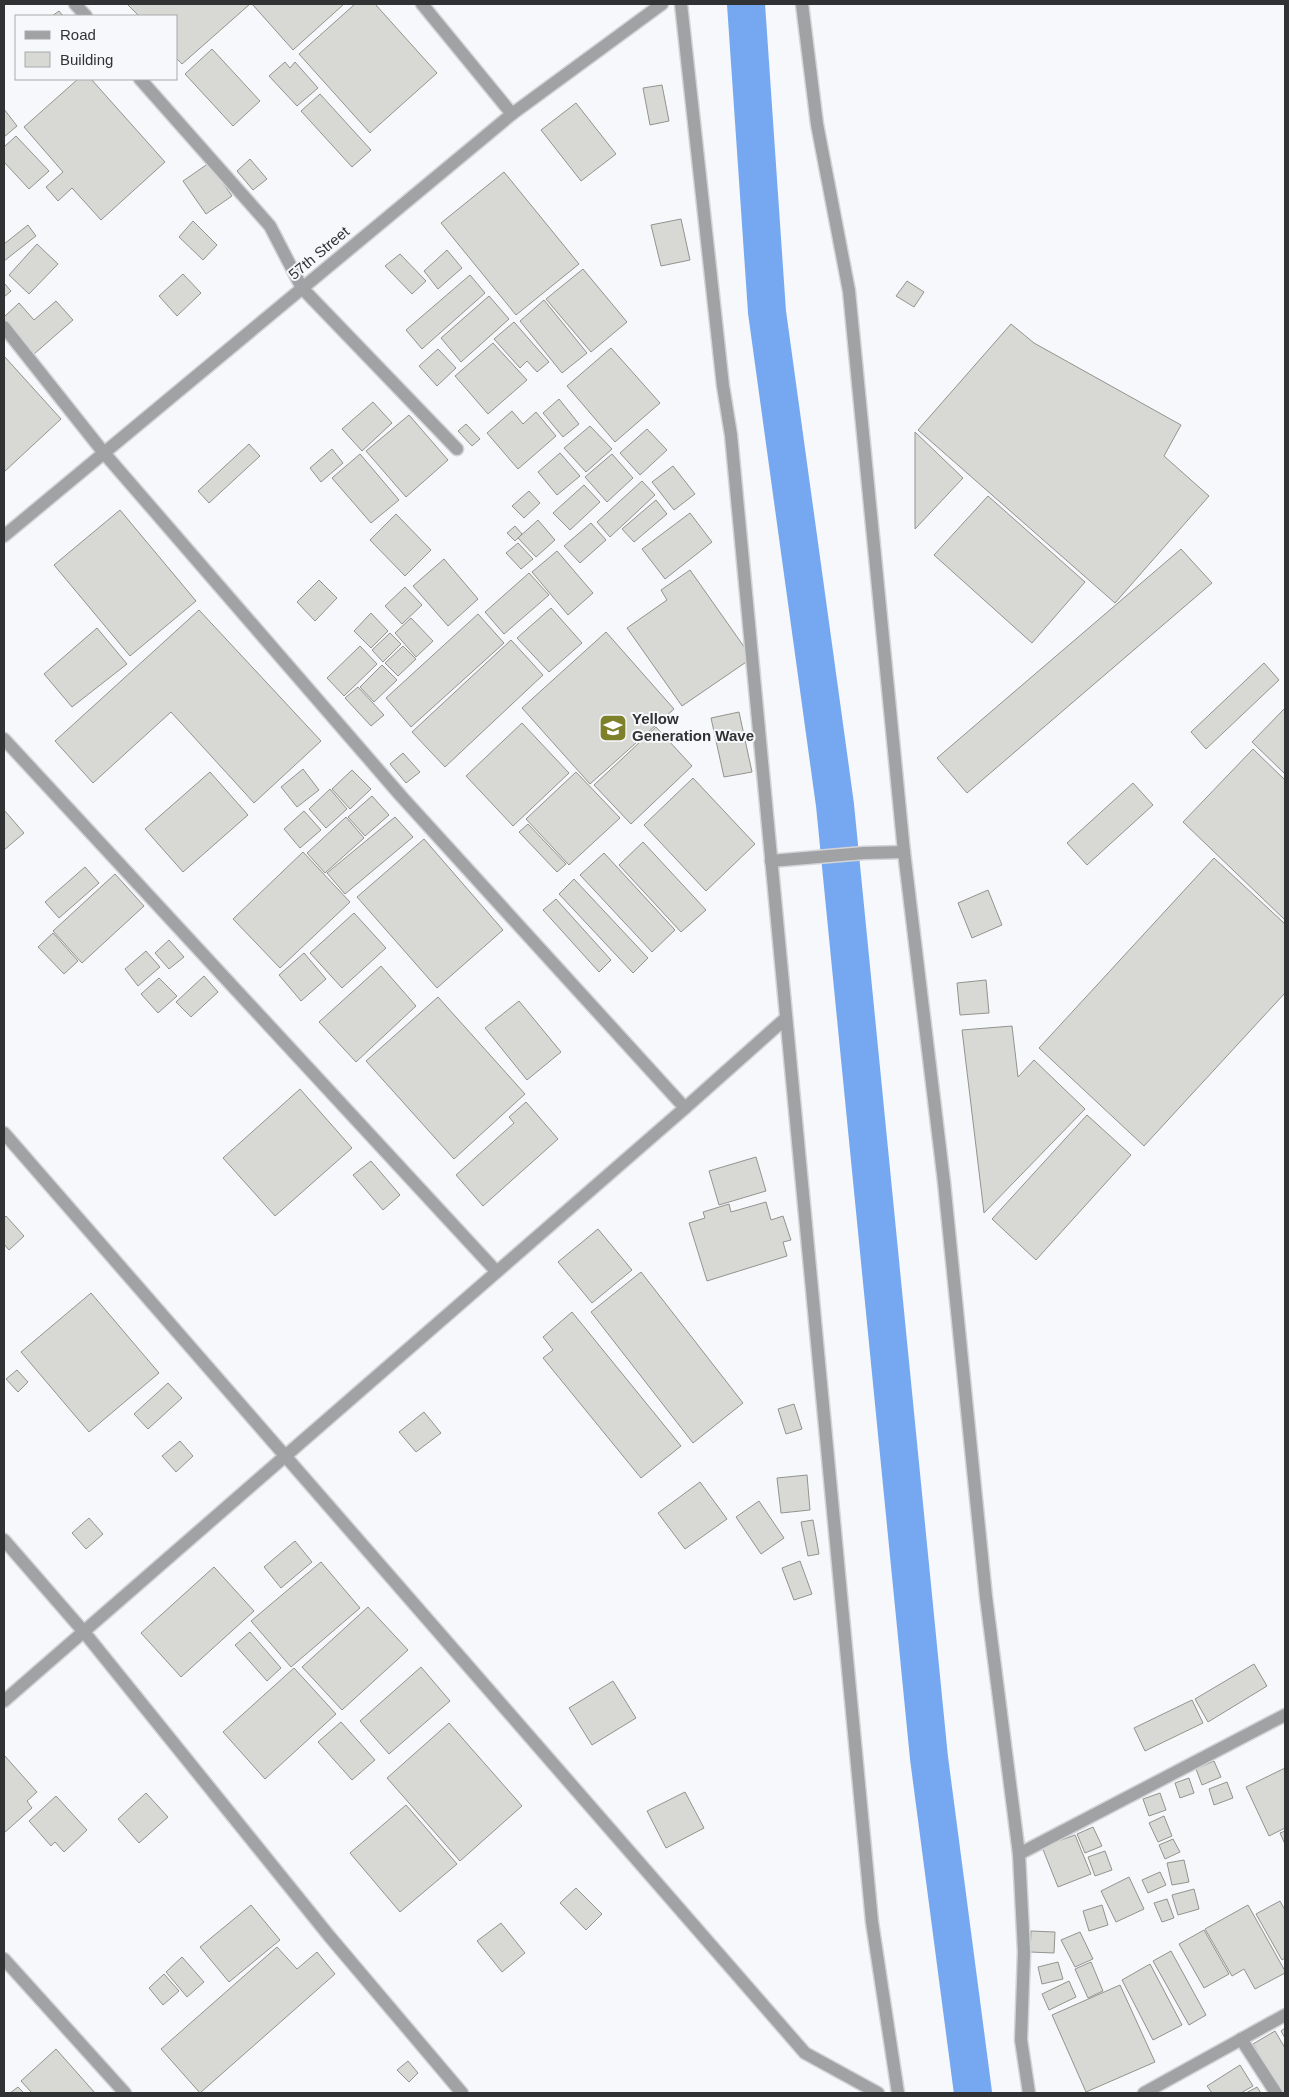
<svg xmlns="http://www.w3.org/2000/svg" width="1289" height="2097" font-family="Helvetica,sans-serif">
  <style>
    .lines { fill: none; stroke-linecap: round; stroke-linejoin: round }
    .canal { stroke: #75a8f1; stroke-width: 38 }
    .building { fill: #d8d8d4; stroke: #93938f }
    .minor-casing { stroke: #d3d4d7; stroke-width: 15 }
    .minor { stroke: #a1a2a4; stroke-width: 12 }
    .labels { text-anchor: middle; stroke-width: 4; stroke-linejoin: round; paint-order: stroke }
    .street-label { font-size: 15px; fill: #313233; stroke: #f6f8fb }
    .poi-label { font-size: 15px; font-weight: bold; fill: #313233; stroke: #f6f8fb; text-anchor: start }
  </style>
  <rect width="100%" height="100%" fill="#f6f8fb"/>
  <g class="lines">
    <polyline class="canal" points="746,4 767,312 835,805 929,1758 973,2093"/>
  </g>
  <g class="building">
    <polygon points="127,4 250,4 182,64 176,58 176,16 139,16"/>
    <polygon points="252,4 344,4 293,50"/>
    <polygon points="355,4 375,4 437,73 370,133 299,54"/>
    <polygon points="59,11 63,16 52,16"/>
    <polygon points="212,49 260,101 233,126 185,74"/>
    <polygon points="285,62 290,68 295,62 318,88 297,106 269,76"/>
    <polygon points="78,79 91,79 165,162 101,220 72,188 58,201 46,187 63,172 24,127"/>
    <polygon points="662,85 669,121 650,125 643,88"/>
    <polygon points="320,94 371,150 352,167 301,111"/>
    <polygon points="576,103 616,154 581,181 541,130"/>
    <polygon points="4,109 17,126 4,137"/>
    <polygon points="16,136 49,171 29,189 4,162 4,147"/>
    <polygon points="250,159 267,179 253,190 237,171"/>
    <polygon points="209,163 232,196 206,214 183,181"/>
    <polygon points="504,172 579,264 516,315 441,223"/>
    <polygon points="681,219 690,260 661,266 651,225"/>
    <polygon points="193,221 217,245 203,260 179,237"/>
    <polygon points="28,225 36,236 4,261 4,244"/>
    <polygon points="37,244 58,264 29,294 9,275"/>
    <polygon points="447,250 462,268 438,289 424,271"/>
    <polygon points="400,254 426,281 412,294 385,266"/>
    <polygon points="583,269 627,322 591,352 546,299"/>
    <polygon points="183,274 201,293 177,316 159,296"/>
    <polygon points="470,275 485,293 422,349 406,330"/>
    <polygon points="907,281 924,292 914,307 896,296"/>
    <polygon points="4,283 11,291 4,297"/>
    <polygon points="489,296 509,319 461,362 441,338"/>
    <polygon points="544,300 587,353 562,373 520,321"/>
    <polygon points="56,301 73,320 34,354 4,320 4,317 19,303 34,320"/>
    <polygon points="514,322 549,362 537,372 527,361 520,368 494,339"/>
    <polygon points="1011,324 1034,343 1181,425 1164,456 1209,496 1115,603 918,430"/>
    <polygon points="493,343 527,380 488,414 455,376"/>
    <polygon points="611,348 660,403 615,442 567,386"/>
    <polygon points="438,349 456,368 437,386 419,366"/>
    <polygon points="4,356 61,419 4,472"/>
    <polygon points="559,399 579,424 563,437 543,413"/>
    <polygon points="373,402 392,423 362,451 342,429"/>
    <polygon points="512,411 523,424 536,412 556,436 518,469 487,433"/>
    <polygon points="409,415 448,460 406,497 366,451"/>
    <polygon points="466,424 480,439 472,446 458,431"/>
    <polygon points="590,426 612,449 586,472 564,448"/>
    <polygon points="647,429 667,450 640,475 620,453"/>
    <polygon points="915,432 963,478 915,529"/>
    <polygon points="249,444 260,456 209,503 198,491"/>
    <polygon points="332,449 343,463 321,482 310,468"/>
    <polygon points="560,453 580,476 557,495 538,472"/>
    <polygon points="360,454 399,500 371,523 332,478"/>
    <polygon points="612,454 633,478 607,502 585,477"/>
    <polygon points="673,466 695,494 674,510 652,482"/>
    <polygon points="642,481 655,495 610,537 597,522"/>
    <polygon points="584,485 600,502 570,530 553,513"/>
    <polygon points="529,491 540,503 524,518 512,506"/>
    <polygon points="988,496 1085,582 1032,643 934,555"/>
    <polygon points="656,500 667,514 634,542 622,529"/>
    <polygon points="120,510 196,601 130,656 54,565"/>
    <polygon points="690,513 712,542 665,579 642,549"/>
    <polygon points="396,514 431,550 405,576 370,540"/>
    <polygon points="538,520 555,540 536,557 518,538"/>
    <polygon points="591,523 606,540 580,563 564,546"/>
    <polygon points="515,526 522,534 515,541 507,533"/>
    <polygon points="518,543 533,559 521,569 506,553"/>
    <polygon points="1181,549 1212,583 967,793 937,758"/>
    <polygon points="557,551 593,593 568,615 532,572"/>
    <polygon points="444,559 478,599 448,626 413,586"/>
    <polygon points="690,570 752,658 682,706 627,628 667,600 661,590"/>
    <polygon points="529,573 549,595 504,634 485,612"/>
    <polygon points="319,580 337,598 315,621 297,602"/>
    <polygon points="405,587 422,605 402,624 385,606"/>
    <polygon points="551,608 582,643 549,672 517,638"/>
    <polygon points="199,610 321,741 254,803 171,712 93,783 55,741"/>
    <polygon points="371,613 388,631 371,648 354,631"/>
    <polygon points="478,614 504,643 411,727 386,698"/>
    <polygon points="411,618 433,641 416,657 395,633"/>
    <polygon points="97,628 127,664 72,707 44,674"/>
    <polygon points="606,632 674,709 590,784 522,708"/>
    <polygon points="390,633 401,644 383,662 372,650"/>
    <polygon points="511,640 543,675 445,767 412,732"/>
    <polygon points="360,646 377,664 344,696 327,678"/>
    <polygon points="403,646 416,659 398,676 385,663"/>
    <polygon points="1264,663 1279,680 1206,749 1191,732"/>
    <polygon points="382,665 397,680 374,702 360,687"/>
    <polygon points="358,687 384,715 371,726 345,698"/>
    <polygon points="1285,708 1285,774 1252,742"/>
    <polygon points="739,712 752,772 724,777 711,718"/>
    <polygon points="522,723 569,773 513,826 466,776"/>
    <polygon points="656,727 692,766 631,824 594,785"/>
    <polygon points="1253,749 1285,780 1285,920 1183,822"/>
    <polygon points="403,753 420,772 406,783 390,764"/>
    <polygon points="303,769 319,790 297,807 281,787"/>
    <polygon points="352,770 371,789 350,809 332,789"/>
    <polygon points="210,772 248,815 183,872 145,829"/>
    <polygon points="576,772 620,818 569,865 526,819"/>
    <polygon points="693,778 755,844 706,891 644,825"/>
    <polygon points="1133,783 1153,805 1087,865 1067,843"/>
    <polygon points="330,789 347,809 326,828 309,809"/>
    <polygon points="372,796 389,815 365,836 348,817"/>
    <polygon points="4,810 24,833 4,850"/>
    <polygon points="304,811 321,830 300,848 284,829"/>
    <polygon points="346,817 364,838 325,873 307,853"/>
    <polygon points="395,817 413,837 345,894 327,873"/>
    <polygon points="528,824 566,864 557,872 519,832"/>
    <polygon points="424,839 503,930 437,988 357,897"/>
    <polygon points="643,842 706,910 681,932 619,865"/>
    <polygon points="303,852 350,902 280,968 233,919"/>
    <polygon points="604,853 675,930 652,952 580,875"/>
    <polygon points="1214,858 1285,924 1285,993 1144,1146 1039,1048"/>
    <polygon points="85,867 99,883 59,918 45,902"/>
    <polygon points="115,874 144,906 82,963 53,931"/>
    <polygon points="574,879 648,958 633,973 559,894"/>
    <polygon points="988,890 1002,925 972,938 958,903"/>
    <polygon points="556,899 611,960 599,972 543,910"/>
    <polygon points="354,913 386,948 342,988 310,953"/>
    <polygon points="53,933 78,961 64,974 38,947"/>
    <polygon points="169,940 184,957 169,969 155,953"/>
    <polygon points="146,951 160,967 138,986 125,969"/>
    <polygon points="304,953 326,979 301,1001 279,975"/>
    <polygon points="381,966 416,1006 356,1062 319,1022"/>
    <polygon points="204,976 218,992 191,1017 176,1002"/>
    <polygon points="159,978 177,996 158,1013 141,994"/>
    <polygon points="986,980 989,1013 960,1015 957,983"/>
    <polygon points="438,997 525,1094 454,1159 366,1061"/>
    <polygon points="519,1001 561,1052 527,1080 485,1028"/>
    <polygon points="1012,1026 1018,1077 1034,1060 1085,1109 984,1213 962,1030"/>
    <polygon points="300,1089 352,1148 275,1216 223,1158"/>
    <polygon points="526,1102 558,1139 483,1206 456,1175 514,1123 509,1117"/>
    <polygon points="1087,1115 1131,1155 1036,1260 992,1219"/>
    <polygon points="756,1157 766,1191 719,1205 709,1171"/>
    <polygon points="371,1161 400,1195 383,1210 353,1175"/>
    <polygon points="766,1202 771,1220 783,1216 791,1240 783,1242 787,1256 707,1281 689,1223 705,1218 703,1212 729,1204 731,1212"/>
    <polygon points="6,1216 24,1236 9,1250 4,1244 4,1218"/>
    <polygon points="598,1229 632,1270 592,1303 558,1262"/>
    <polygon points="641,1272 743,1403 693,1443 591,1312"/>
    <polygon points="91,1293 159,1373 89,1432 21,1352"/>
    <polygon points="572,1312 681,1446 641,1478 543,1358 553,1350 543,1337"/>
    <polygon points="17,1370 28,1382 18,1392 6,1379"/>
    <polygon points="168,1383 182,1398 148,1429 134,1414"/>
    <polygon points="794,1404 802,1429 786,1434 778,1409"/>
    <polygon points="424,1412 441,1433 416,1452 399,1432"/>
    <polygon points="180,1441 193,1456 176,1472 162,1456"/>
    <polygon points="807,1475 810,1510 781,1513 777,1478"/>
    <polygon points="700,1482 727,1519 685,1549 658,1513"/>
    <polygon points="759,1501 784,1538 761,1554 736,1517"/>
    <polygon points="89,1518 103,1534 86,1549 72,1533"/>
    <polygon points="813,1520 819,1554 808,1556 801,1522"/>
    <polygon points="295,1541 312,1562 281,1588 264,1567"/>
    <polygon points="800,1561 812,1594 794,1600 782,1568"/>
    <polygon points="321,1562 360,1608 291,1667 251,1621"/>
    <polygon points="214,1567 254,1611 181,1677 141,1633"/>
    <polygon points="368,1607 408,1650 342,1710 302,1667"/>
    <polygon points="250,1632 281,1668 267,1681 235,1645"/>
    <polygon points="1254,1664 1267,1686 1208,1722 1195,1699"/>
    <polygon points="421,1667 450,1701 389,1754 360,1721"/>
    <polygon points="294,1668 336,1714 265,1779 223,1732"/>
    <polygon points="613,1681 636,1718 592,1745 569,1708"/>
    <polygon points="1192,1700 1203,1723 1145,1751 1134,1728"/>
    <polygon points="341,1722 375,1760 352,1780 318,1742"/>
    <polygon points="449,1723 522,1806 460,1861 387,1778"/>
    <polygon points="4,1755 37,1792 27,1801 32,1808 4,1833"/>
    <polygon points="1214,1761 1221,1777 1202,1785 1196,1769"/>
    <polygon points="1285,1768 1285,1828 1269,1836 1246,1787"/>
    <polygon points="1189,1778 1194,1793 1180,1798 1175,1783"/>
    <polygon points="1227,1782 1233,1798 1214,1805 1209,1789"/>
    <polygon points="685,1792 704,1828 666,1848 647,1811"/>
    <polygon points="146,1793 168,1817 139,1843 118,1819"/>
    <polygon points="1160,1793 1166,1810 1149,1816 1143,1799"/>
    <polygon points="56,1796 87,1830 64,1852 55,1842 51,1846 29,1821"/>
    <polygon points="406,1805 457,1864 400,1912 350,1853"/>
    <polygon points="1164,1816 1172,1836 1158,1842 1149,1823"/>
    <polygon points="1093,1827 1102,1846 1085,1853 1077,1834"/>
    <polygon points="1285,1831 1285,1844 1280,1833"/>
    <polygon points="1075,1835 1091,1874 1058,1887 1042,1847"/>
    <polygon points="1173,1839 1180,1852 1165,1859 1159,1845"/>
    <polygon points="1105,1851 1112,1870 1095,1876 1088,1857"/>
    <polygon points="1184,1860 1189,1882 1172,1885 1167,1863"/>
    <polygon points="1160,1872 1166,1885 1148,1893 1142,1880"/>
    <polygon points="1129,1877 1144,1909 1116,1922 1101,1891"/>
    <polygon points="576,1888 602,1914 586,1930 560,1903"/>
    <polygon points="1194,1889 1199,1909 1178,1915 1172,1895"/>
    <polygon points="1167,1899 1174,1918 1162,1922 1154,1903"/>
    <polygon points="1280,1901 1285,1910 1285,1958 1282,1960 1256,1914"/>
    <polygon points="251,1905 280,1940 229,1982 200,1947"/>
    <polygon points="1102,1905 1108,1925 1089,1931 1083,1911"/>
    <polygon points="1248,1905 1285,1971 1285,1973 1255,1989 1244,1969 1232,1976 1205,1929"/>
    <polygon points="501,1923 525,1953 502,1972 477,1941"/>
    <polygon points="1204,1930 1229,1974 1204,1988 1179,1944"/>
    <polygon points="1031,1931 1055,1932 1054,1953 1030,1952"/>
    <polygon points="1080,1932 1093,1959 1075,1967 1061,1940"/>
    <polygon points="277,1947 297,1969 317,1952 335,1974 200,2093 161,2049"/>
    <polygon points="1171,1951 1206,2015 1189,2025 1153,1961"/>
    <polygon points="182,1957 204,1982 187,1997 166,1972"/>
    <polygon points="1058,1962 1063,1979 1042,1984 1038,1967"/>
    <polygon points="1091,1962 1103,1991 1088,1998 1075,1969"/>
    <polygon points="1150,1964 1182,2025 1153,2040 1122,1980"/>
    <polygon points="164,1974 179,1991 163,2005 149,1988"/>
    <polygon points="1069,1981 1076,1997 1049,2010 1042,1994"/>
    <polygon points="1120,1985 1155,2062 1086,2092 1052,2015"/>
    <polygon points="1285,2028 1285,2038 1281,2031"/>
    <polygon points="1275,2031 1285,2048 1285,2093 1281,2093 1253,2044"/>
    <polygon points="56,2049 95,2093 32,2093 21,2081"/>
    <polygon points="408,2061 418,2073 409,2082 397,2070"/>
    <polygon points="1240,2065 1253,2086 1241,2093 1212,2093 1207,2086"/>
    <polygon points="18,2087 24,2093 10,2093"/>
    <polygon points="1257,2087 1261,2093 1246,2093"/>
  </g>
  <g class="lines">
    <defs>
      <g id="minor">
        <polyline points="75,4 86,16"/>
        <polyline points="422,4 512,114"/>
        <polyline points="681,4 723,386 731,435 872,1922 898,2093"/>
        <polyline points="802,4 817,124 849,291 904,852 944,1182 986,1597 1019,1854 1024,1952 1021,2040 1029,2093"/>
        <polyline points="140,79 270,226 302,288 457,449"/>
        <polyline points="4,327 104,453 401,796 685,1108"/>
        <polyline points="4,536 512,114 662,4"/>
        <polyline points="4,739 496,1271"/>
        <polyline points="771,861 864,853 904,852"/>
        <polyline points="4,1133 805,2053 878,2093"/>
        <polyline points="4,1540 84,1632 330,1937 462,2093"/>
        <polyline points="4,1701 685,1108 786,1018"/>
        <polyline points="1019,1854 1285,1715"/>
        <polyline points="4,1959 125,2093"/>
        <polyline points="1241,2039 1276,2093"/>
        <polyline points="1144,2093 1285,2015"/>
      </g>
    </defs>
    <use href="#minor" class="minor-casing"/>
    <use href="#minor" class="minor"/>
  </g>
  <defs>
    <symbol id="school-square" viewBox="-11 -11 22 22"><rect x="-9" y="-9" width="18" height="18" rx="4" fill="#7f812a" stroke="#f6f8fb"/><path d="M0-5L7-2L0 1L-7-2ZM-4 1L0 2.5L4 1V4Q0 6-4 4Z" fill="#fff"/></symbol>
  </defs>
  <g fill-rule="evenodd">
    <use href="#school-square" x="597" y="712" width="32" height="32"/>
  </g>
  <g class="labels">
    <g class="street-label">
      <text transform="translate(319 253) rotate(-40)" y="5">57th Street</text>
    </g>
    <g class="poi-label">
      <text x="632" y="724">Yellow<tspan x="632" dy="17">Generation Wave</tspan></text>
    </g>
  </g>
  <rect width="1289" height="2097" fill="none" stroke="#313233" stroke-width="10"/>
  <rect x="15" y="15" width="162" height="65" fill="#f6f8fb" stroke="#a7a9ab"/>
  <rect x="25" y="31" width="25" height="8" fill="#a1a2a4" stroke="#a7a9ab"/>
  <text x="60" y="40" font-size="15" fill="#313233">Road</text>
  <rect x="25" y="52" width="25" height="15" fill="#d8d8d4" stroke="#a7a9ab"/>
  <text x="60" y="65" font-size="15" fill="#313233">Building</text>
</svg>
